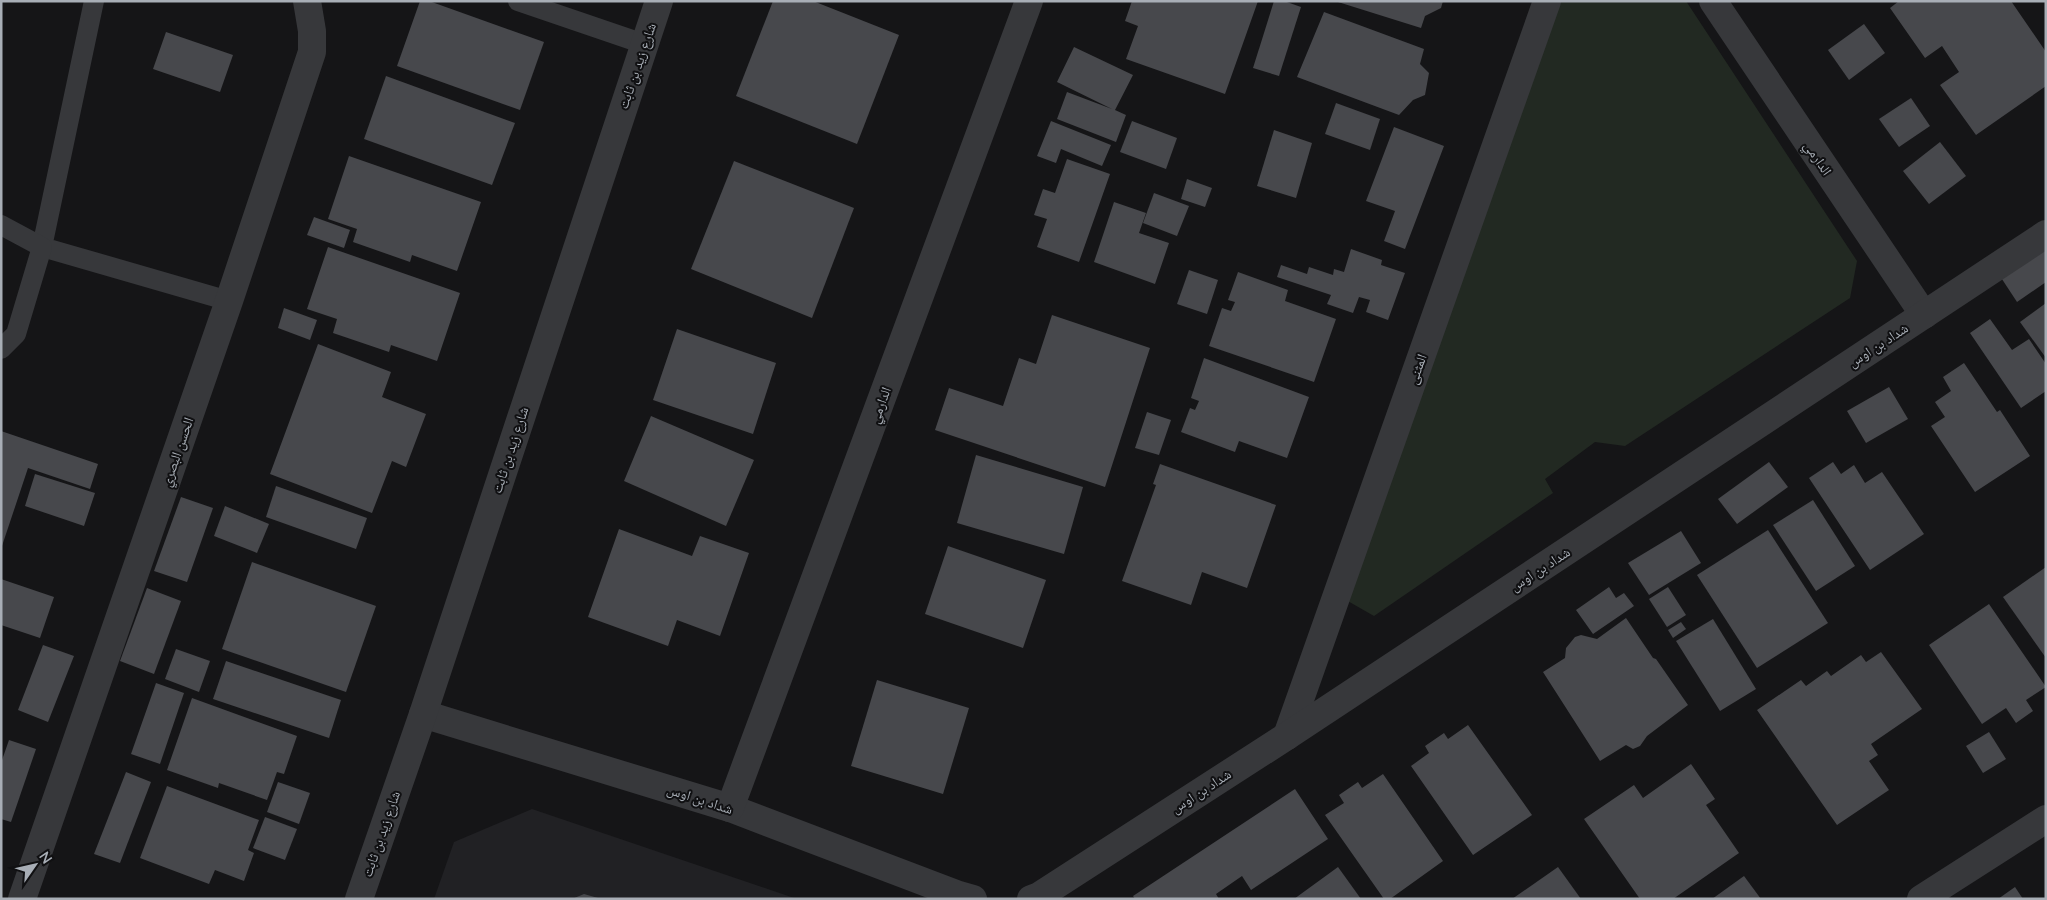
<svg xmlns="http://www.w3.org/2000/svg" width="2047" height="900" font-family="Lato,'Noto Naskh Arabic',sans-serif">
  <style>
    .built { fill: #212124 }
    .green { fill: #222922 }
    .building { fill: #47484c }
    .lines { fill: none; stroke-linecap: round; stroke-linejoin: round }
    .lane { stroke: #37383b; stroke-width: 20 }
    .street { stroke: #37383b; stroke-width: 28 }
    .labels { text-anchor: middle; stroke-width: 4; stroke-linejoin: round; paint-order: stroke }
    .street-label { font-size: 14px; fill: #a8aeb6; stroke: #101012 }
  </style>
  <rect width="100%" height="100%" fill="#151517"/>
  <polygon class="built" points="532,809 797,899 434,899 454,842"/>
  <polygon class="green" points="1557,1 1686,1 1857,261 1850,298 1625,446 1595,442 1545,479 1553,493 1374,616 1346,600"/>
  <g class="building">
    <polygon points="420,1 429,1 544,42 520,110 397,66"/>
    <polygon points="773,1 813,1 899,35 857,144 736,96"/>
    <polygon points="1132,1 1258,1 1225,94 1126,59 1138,26 1125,21"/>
    <polygon points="1274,1 1284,1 1301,7 1279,76 1253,68"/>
    <polygon points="1443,1 1441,8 1425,16 1421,28 1338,2"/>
    <polygon points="1899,1 2011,1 2046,52 2046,86 1976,135 1940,85 1959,72 1942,46 1925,58 1890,8"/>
    <polygon points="1324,12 1424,49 1420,64 1429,73 1425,95 1413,100 1399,115 1297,77"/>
    <polygon points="1864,24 1885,53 1849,80 1828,50"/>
    <polygon points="166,32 233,55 220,92 153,69"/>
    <polygon points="1074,47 1133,75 1115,110 1126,115 1116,142 1057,119 1067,92 1112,109 1057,82"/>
    <polygon points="386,76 515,123 492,185 364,139"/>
    <polygon points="1911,98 1930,126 1899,147 1879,119"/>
    <polygon points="1336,103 1380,119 1370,150 1325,134"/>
    <polygon points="1051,121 1111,145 1102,166 1061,149 1056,163 1037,156"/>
    <polygon points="1132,121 1177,138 1166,169 1120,152"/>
    <polygon points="1394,127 1444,146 1405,249 1384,241 1395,211 1366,201"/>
    <polygon points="1274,130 1312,143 1296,198 1257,186"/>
    <polygon points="1940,142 1966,176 1929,204 1903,171"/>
    <polygon points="349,156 481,202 457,271 412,255 410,262 353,242 357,229 328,219"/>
    <polygon points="1067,159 1110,174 1079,262 1037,247 1047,219 1034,215 1043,189 1055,193"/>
    <polygon points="734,161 854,208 812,318 691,269"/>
    <polygon points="1187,179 1212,188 1205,207 1181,199"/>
    <polygon points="1154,193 1189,206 1177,236 1143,223"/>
    <polygon points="1114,202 1146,213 1139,233 1169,243 1155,284 1094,262"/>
    <polygon points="314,217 350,230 344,248 307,235"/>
    <polygon points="2046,245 2046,282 2017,302 1998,273"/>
    <polygon points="328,247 460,293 437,361 391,345 389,352 333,333 337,319 307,309"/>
    <polygon points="1351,249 1382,260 1381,265 1405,273 1388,320 1366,312 1370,300 1359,297 1353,313 1327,304 1331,295 1277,277 1281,265 1307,274 1309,267 1333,275 1334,269 1344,272"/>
    <polygon points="1189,270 1218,280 1207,314 1177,304"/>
    <polygon points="1238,272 1288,290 1285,301 1336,319 1314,382 1209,346 1222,308 1231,311 1235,302 1228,300"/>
    <polygon points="2046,303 2046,358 2020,322"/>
    <polygon points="284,308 317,320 310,340 278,328"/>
    <polygon points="1052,315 1150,348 1105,487 935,430 949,388 1003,406 1019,358 1036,364"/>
    <polygon points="1990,319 2012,350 2029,339 2046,364 2046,391 2021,408 1970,333"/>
    <polygon points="677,329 776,363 753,434 653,400"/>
    <polygon points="318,344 391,372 382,397 426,414 406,467 392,461 372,513 270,474"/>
    <polygon points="1204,358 1309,397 1287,458 1239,441 1235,452 1181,432 1190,408 1195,410 1199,401 1191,398"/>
    <polygon points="1964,363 1997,412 2000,410 2030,456 1975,492 1931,426 1945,417 1935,402 1951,391 1943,377"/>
    <polygon points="1889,387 1908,419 1866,443 1847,411"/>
    <polygon points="1147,412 1171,420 1159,455 1135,448"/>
    <polygon points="651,416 754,460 726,526 624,481"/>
    <polygon points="1,431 98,464 90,489 28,468 2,546"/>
    <polygon points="976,455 1083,487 1064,554 957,523"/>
    <polygon points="1769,462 1788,487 1737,524 1718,499"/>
    <polygon points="1833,462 1841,474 1854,465 1865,483 1882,472 1924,534 1870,570 1809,478"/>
    <polygon points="1160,464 1276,505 1247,588 1202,572 1191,605 1122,581 1156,485 1153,484"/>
    <polygon points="35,474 95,493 84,526 25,506"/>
    <polygon points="276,486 367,518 356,549 266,517"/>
    <polygon points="181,497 213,508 187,582 154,571"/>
    <polygon points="1813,500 1855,566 1816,591 1773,525"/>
    <polygon points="225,506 269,524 257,553 214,536"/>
    <polygon points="619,529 692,556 700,536 749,553 720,636 677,620 668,646 588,617"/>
    <polygon points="1768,530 1828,623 1757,668 1697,575"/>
    <polygon points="1681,531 1701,563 1649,595 1628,563"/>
    <polygon points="948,546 1046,580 1023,648 925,614"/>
    <polygon points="252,562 376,606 346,692 222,649"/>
    <polygon points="2046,567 2046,658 2003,597"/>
    <polygon points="1,579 54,597 40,638 1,625"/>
    <polygon points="1609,587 1616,598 1624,593 1634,606 1593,634 1576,610"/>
    <polygon points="1668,587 1686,615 1667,627 1649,599"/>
    <polygon points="147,588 181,601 154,674 120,661"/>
    <polygon points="1989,604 2046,687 2026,700 2033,711 2016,723 2006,708 1982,724 1929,645"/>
    <polygon points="1626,618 1653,658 1656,659 1688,705 1647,736 1640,746 1633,749 1626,745 1600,761 1543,672 1565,658 1566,648 1575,637 1581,635 1597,639"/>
    <polygon points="1713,619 1756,689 1720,711 1676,641"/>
    <polygon points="1681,622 1686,629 1673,638 1668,630"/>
    <polygon points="43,645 74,656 48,722 18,710"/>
    <polygon points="176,649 210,661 199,692 165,679"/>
    <polygon points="1881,652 1922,709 1871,744 1878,755 1869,761 1889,790 1837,825 1757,710 1801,680 1806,686 1827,671 1831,676 1861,655 1866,662"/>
    <polygon points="226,661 341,700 329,738 213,699"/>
    <polygon points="877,680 969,708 943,794 851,766"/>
    <polygon points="156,683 184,693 160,764 131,754"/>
    <polygon points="192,698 297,736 284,774 277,772 267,800 219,783 218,788 167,770"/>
    <polygon points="1468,725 1532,815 1473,855 1411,766 1429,753 1425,746 1444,733 1448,739"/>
    <polygon points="1989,732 2006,759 1983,773 1966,746"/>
    <polygon points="9,740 36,749 11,822 1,819 1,763"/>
    <polygon points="1691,764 1715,799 1706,805 1739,853 1673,899 1640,899 1584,819 1634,785 1643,798"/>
    <polygon points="126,772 151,782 120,863 94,854"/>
    <polygon points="1383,774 1443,861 1390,899 1384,899 1325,815 1344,803 1339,795 1358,782 1362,788"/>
    <polygon points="278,782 310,793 299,824 267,812"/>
    <polygon points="167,786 259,820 248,850 254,853 244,881 215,870 209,884 140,858"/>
    <polygon points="1295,789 1328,839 1251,890 1242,876 1216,894 1219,899 1135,899 1133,896"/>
    <polygon points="265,817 297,829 285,860 253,848"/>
    <polygon points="1338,867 1361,899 1294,899"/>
    <polygon points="1558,867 1581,899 1512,899"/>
    <polygon points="1744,876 1761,899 1712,899"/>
    <polygon points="2015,887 2023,899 1998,899"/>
    <polygon points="584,894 598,898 598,899 572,899"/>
  </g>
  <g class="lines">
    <g class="lane">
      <polyline points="94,1 42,247 229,301"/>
      <polyline points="518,1 644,44"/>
      <polyline points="1,225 42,247 16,334 1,349"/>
    </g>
    <g class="street">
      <polyline points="1713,1 1924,315"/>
      <polyline points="423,714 730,808 959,895 973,899"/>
      <polyline points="1287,736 1547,1"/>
      <polyline points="730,808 1029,1"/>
      <polyline points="22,899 229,301 312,52 312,31 307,1"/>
      <polyline points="359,899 423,714 659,1"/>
      <polyline points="1031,899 1039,896 1287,736 2046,234"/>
      <polyline points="1921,899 2046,819"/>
    </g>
  </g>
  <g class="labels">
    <g class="street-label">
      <text transform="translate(637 66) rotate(-71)" y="5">شارع زيد بن ثابت</text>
      <text transform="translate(1818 158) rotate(56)" y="5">الدارمي</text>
      <text transform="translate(1878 345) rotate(-33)" y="5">شداد بن اوس</text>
      <text transform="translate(1417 369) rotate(-70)" y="5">المثنى</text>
      <text transform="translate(880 405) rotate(-70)" y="5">الدارمي</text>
      <text transform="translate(510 450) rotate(-72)" y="5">شارع زيد بن ثابت</text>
      <text transform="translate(177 452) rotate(-71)" y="5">الحسن البصري</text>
      <text transform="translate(1540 569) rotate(-33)" y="5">شداد بن اوس</text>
      <text transform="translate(1201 791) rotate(-33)" y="5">شداد بن اوس</text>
      <text transform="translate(700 799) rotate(18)" y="5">شداد بن اوس</text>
      <text transform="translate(381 834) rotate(-71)" y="5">شارع زيد بن ثابت</text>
    </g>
  </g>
  <rect width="2047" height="900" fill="none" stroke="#a8aeb6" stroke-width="5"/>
  <g transform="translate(35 865) rotate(56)" stroke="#101012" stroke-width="4" paint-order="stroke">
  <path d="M0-4L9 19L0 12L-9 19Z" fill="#a8aeb6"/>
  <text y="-8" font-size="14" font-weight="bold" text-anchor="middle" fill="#a8aeb6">N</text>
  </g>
</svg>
